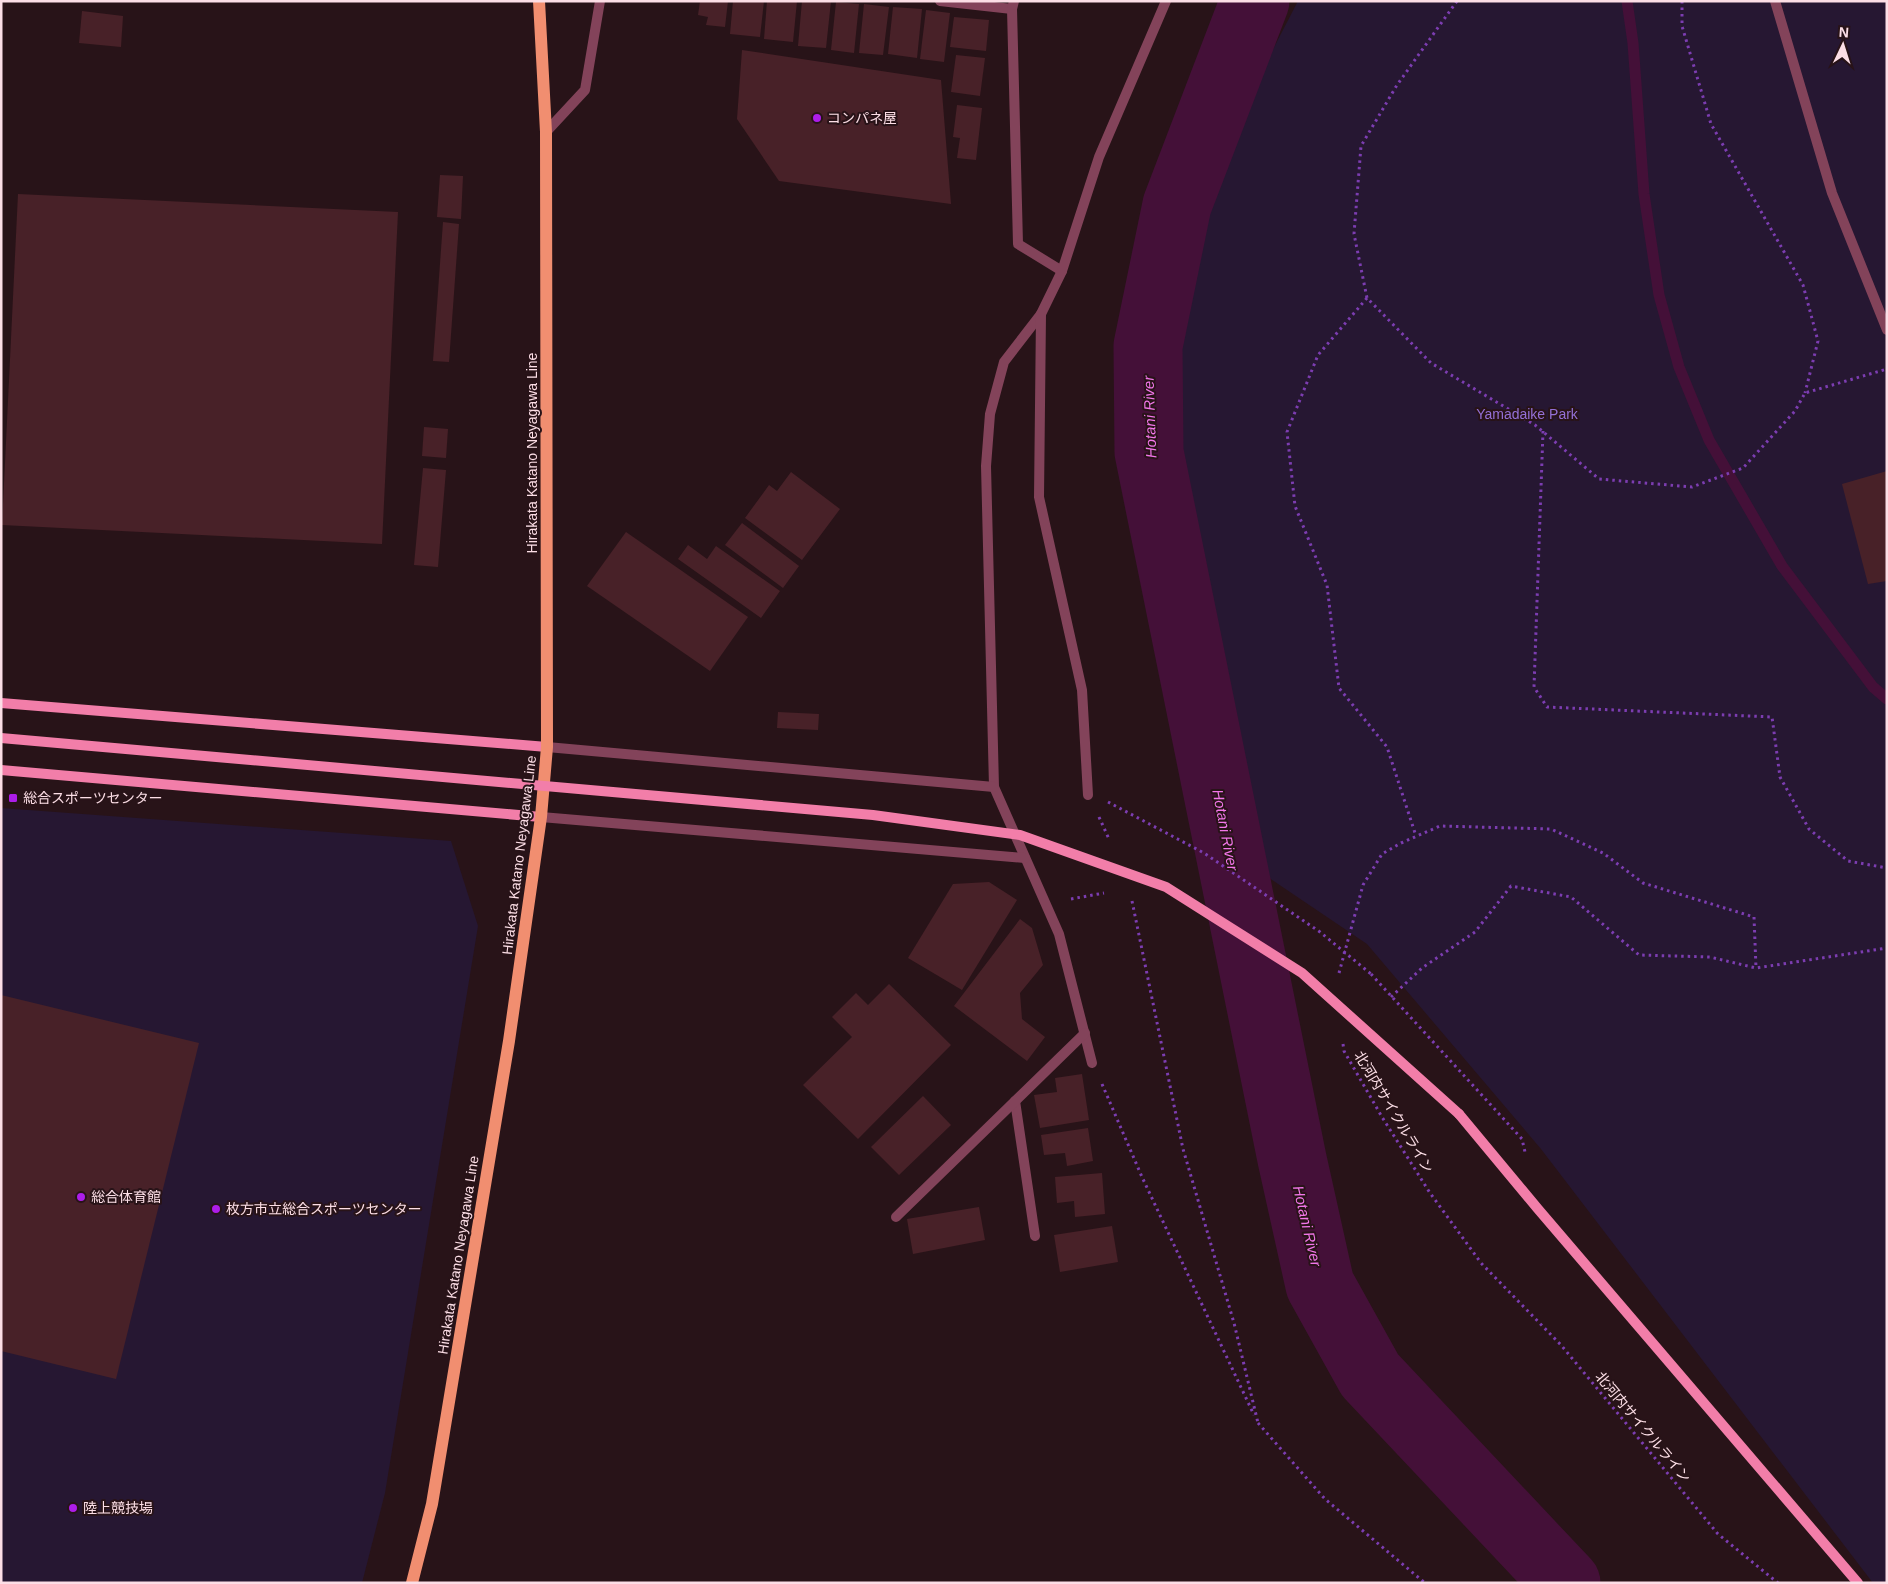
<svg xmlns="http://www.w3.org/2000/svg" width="1888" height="1584" font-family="Helvetica,'Noto Sans JP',sans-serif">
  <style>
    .green { fill: #261732 }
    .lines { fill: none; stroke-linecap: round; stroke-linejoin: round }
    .stream { stroke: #441038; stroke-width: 11 }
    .river { stroke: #441038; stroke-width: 69 }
    .building { fill: #482128 }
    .path { stroke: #7c3db1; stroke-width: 3; stroke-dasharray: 2.5 4; stroke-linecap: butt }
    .street { stroke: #83435a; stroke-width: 10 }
    .secondary { stroke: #f27ea9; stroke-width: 10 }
    .primary { stroke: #f18e70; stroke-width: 12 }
    .path-bridge { stroke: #7c3db1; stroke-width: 3; stroke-dasharray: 2.5 4; stroke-linecap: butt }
    .secondary-bridge { stroke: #f27ea9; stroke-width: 10 }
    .poi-dot { fill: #ad1de9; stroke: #281318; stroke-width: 2 }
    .labels { text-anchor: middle; stroke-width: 4; stroke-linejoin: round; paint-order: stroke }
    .poi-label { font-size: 14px; fill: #fcdee6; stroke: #281318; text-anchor: start }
    .park-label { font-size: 14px; fill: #9470d6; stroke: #281318 }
    .street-label { font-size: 14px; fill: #fcdee6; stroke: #281318 }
    .water-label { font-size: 15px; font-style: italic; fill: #f276e9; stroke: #281318 }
  </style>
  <rect width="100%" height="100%" fill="#281318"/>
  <g class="green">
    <polygon points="1298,1 1887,1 1887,1583 1873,1583 1541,1149 1367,944 1250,865 1198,630 1165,444 1170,317 1201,188"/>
    <polygon points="1,808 451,841 478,926 385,1493 362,1583 1,1583"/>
  </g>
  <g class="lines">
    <polyline class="stream" points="1627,1 1633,43 1644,194 1659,295 1679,367 1709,440 1782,566 1873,687 1887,699"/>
    <polyline class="river" points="1255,1 1177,205 1148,346 1149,452 1292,1159 1320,1285 1370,1375 1566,1583"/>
  </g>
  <g class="building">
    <polygon points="700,1 728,1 725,27 706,25 708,17 698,15"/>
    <polygon points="733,1 764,1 760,37 730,34"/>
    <polygon points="767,1 797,1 793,42 764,39"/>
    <polygon points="802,1 831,1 826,48 798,46"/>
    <polygon points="836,2 859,4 854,53 831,50"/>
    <polygon points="864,4 889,7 883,55 859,53"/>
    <polygon points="893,7 922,9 917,58 888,54"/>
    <polygon points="926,10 950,13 944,62 920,59"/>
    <polygon points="82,11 123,16 121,47 79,43"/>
    <polygon points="954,17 989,20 986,51 950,47"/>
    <polygon points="742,50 941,80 951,204 779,181 737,119"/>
    <polygon points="956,55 985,58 980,96 951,92"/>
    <polygon points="957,105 982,108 976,160 957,158 960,138 953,137"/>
    <polygon points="440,175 463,176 461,219 437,217"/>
    <polygon points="18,194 398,212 382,544 2,525"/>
    <polygon points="443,222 459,224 449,362 433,361"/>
    <polygon points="424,427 448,429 446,458 422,456"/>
    <polygon points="423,468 446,470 438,567 414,565"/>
    <polygon points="1887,471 1887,581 1868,584 1842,484"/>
    <polygon points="791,472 840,509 802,560 745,518 769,485 777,491"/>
    <polygon points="742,523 799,566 783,588 725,545"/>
    <polygon points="626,532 748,617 710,671 587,586"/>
    <polygon points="688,545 707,559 716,546 780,591 761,618 678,559"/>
    <polygon points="778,712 819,714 818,730 777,728"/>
    <polygon points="989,882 1017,900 962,990 908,958 953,884"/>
    <polygon points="1020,919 1032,928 1043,965 1020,993 1022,1019 1045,1037 1027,1061 954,1006"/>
    <polygon points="889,984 951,1045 858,1139 803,1085 852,1037 832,1017 856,993 868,1005"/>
    <polygon points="1,995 199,1043 116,1379 1,1351"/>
    <polygon points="1082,1074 1089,1120 1040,1128 1034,1095 1057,1092 1055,1078"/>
    <polygon points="923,1096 951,1125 899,1175 871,1147"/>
    <polygon points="1088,1128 1093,1161 1067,1166 1065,1153 1044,1155 1041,1135"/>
    <polygon points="1102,1173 1105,1214 1075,1217 1074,1201 1057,1203 1055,1177"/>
    <polygon points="979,1207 985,1240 913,1254 907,1219"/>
    <polygon points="1112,1226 1118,1262 1060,1272 1054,1235"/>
  </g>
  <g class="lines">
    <g class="path">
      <polyline points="1457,1 1397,85 1361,146 1354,234 1367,298 1431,363 1535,425 1599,479 1692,487 1743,468 1795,411 1805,393 1887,369"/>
      <polyline points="1682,1 1682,26 1711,124 1803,285 1818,341 1805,393"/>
      <polyline points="1367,298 1318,355 1287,432 1295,506 1327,585 1339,688 1387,747 1416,836"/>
      <polyline points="1543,431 1534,687 1547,707 1772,717 1780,777 1809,829 1848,861 1887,868"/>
      <polyline points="1099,817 1109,839"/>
      <polyline points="1071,899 1104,893"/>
      <polyline points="1132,901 1183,1149 1234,1323 1258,1423"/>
      <polyline points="1339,973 1363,885 1382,854 1401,843 1440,826 1551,829 1603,853 1643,883 1754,917 1756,968"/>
      <polyline points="1371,974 1522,1139 1525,1152"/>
      <polyline points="1391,997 1422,968 1475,932 1511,886 1571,897 1639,955 1710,957 1756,968 1887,948"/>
      <polyline points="1343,1044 1344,1051 1382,1117 1430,1193 1481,1263 1561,1345 1718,1534 1778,1583"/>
      <polyline points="1102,1084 1142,1177 1254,1415"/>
      <polyline points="1258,1423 1325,1499 1425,1583"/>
    </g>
    <g class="street">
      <polyline points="940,1 1012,9"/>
      <polyline points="1014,1 1012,9 1018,244 1062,271"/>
      <polyline points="1775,1 1832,193 1887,330"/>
      <polyline points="546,132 585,90 600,1"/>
      <polyline points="1041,314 1004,362 990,414 986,466 994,787 1059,934 1092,1063"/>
      <polyline points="547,747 994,787"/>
      <polyline points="1088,795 1082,690 1039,497 1041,314 1062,271 1099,157 1166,1"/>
      <polyline points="541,817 1025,858"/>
      <polyline points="1015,1101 1035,1236"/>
      <polyline points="896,1217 1085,1033"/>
    </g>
    <g class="secondary">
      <polyline points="1,703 547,747"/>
      <polyline points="1,770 541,817"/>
      <polyline points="1459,1114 1538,1209 1858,1583"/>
    </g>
    <polyline class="primary" points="412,1583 432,1504 509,1041 541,817 547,747 546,132 539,1"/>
    <polyline class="path-bridge" points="1108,802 1204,853 1320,932 1371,974"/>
    <polyline class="secondary-bridge" points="1,738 873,815 1020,835 1166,887 1302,973 1459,1114"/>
  </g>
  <g class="poi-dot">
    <circle cx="817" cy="118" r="5"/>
    <rect x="8" y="793" width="10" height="10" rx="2.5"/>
    <circle cx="81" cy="1197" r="5"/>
    <circle cx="216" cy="1209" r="5"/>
    <circle cx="73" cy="1508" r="5"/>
  </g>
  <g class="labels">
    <g class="poi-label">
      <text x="827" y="123">コンパネ屋</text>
      <text x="23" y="803">総合スポーツセンター</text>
      <text x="91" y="1202">総合体育館</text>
      <text x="226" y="1214">枚方市立総合スポーツセンター</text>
      <text x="83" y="1513">陸上競技場</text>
    </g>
    <g class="park-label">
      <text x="1527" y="419">Yamadaike Park</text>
    </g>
    <g class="street-label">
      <text transform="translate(532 453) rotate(-90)" y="5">Hirakata Katano Neyagawa Line</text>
      <text transform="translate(519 855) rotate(-83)" y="5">Hirakata Katano Neyagawa Line</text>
      <text transform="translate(1394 1112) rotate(59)" y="5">北河内サイクルライン</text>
      <text transform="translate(458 1255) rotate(-81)" y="5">Hirakata Katano Neyagawa Line</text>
      <text transform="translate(1643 1427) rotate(50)" y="5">北河内サイクルライン</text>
    </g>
    <g class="water-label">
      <text transform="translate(1150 417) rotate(-92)" y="5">Hotani River</text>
      <text transform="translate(1225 830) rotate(79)" y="5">Hotani River</text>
      <text transform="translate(1307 1226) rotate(77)" y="5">Hotani River</text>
    </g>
  </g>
  <rect width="1888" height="1584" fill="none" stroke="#fcdee6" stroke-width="5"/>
  <g transform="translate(1843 45) rotate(4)" stroke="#281318" stroke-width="4" paint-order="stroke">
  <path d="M0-4L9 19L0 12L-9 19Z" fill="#fcdee6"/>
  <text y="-8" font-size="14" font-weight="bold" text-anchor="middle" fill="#fcdee6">N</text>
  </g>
</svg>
